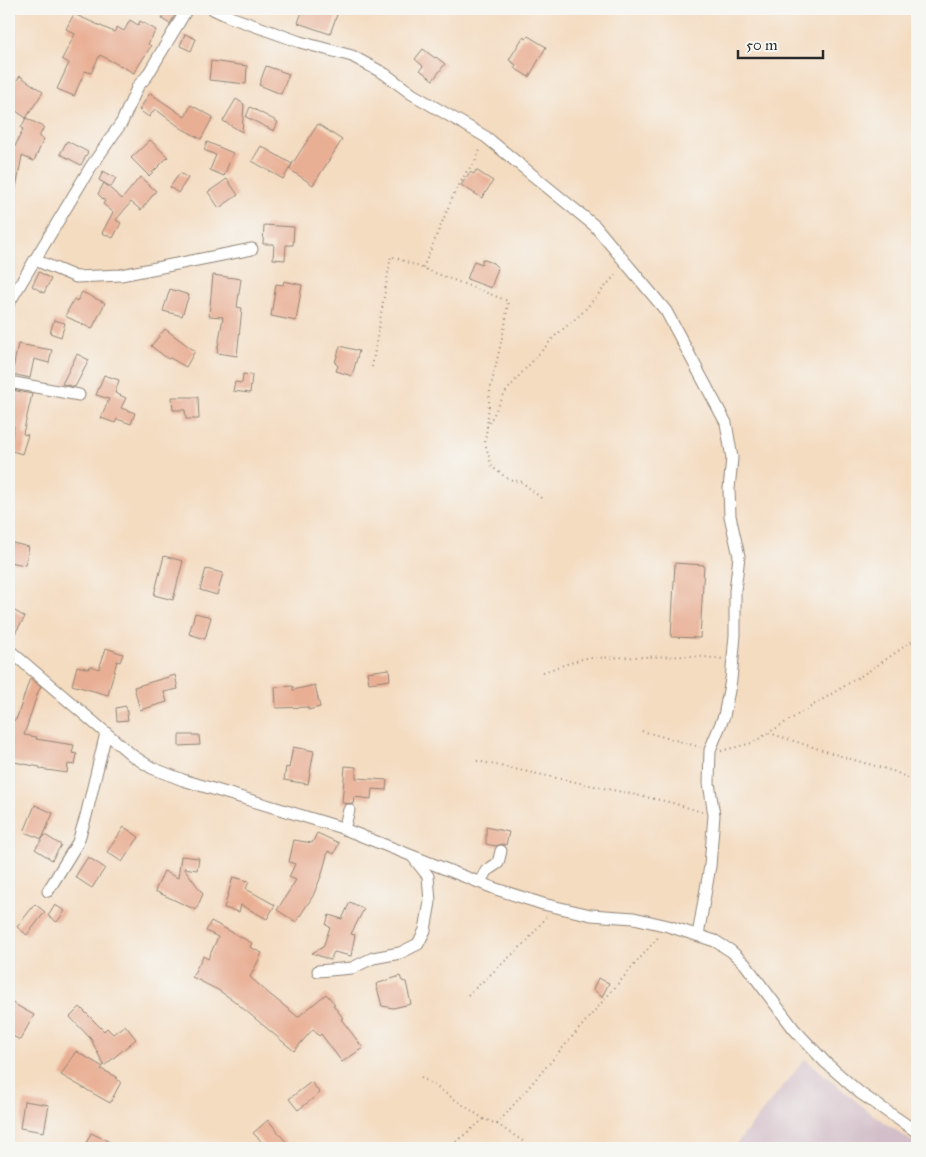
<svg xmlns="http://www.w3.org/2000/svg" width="926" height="1157" font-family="'IM FELL Great Primer',serif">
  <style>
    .industrial { fill: #d2bdc8 }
    .building { fill: #e9af94 }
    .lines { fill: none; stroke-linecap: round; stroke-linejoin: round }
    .street-casing { stroke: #908476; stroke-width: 13 }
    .path { stroke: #908476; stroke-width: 2; stroke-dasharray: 1 4; stroke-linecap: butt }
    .street { stroke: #fff; stroke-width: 11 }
  </style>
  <rect width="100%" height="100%" fill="#f6f6f2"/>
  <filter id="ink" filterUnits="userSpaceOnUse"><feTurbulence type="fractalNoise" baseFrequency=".02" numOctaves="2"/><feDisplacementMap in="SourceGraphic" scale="10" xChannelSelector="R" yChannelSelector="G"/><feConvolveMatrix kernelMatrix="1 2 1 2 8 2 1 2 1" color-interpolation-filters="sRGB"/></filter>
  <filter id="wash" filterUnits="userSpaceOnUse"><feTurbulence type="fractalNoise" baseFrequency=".0096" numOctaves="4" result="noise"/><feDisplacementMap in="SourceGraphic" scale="20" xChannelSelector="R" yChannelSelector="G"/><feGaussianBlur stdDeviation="1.12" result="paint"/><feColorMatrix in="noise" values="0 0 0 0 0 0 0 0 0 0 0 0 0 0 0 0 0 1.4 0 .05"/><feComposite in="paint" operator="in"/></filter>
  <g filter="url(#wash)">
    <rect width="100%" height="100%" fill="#f4dcc1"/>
    <polygon class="industrial" points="805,1059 868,1111 917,1145 917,1148 733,1148"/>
    <g id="blocks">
      <g class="building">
        <polygon points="168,9 178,9 170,24 162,19"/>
        <polygon points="303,9 339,9 330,34 298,23"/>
        <polygon points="74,14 114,32 117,27 124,31 130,20 138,25 140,21 156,30 148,44 151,46 134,73 100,55 91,73 85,71 74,96 57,89 69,63 62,59 75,34 66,29"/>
        <polygon points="185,34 196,39 191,51 180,46"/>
        <polygon points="528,36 546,47 529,77 514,68 516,65 509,60 523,37 526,39"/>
        <polygon points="423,49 435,58 436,57 445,64 433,80 420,70 423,66 415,59"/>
        <polygon points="211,61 247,66 246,84 209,80"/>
        <polygon points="266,66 289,74 281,94 259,85"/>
        <polygon points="20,76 43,92 26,118 9,106 9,91"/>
        <polygon points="150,93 185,117 191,105 213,117 201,139 181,128 155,109 149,117 139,110"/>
        <polygon points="236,99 244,104 242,132 223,121"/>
        <polygon points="250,107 278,122 274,131 246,117"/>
        <polygon points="26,118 44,127 39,137 44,139 34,161 22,156 13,204 9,204 9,155 11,155 23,129 21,128"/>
        <polygon points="318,124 342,140 313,185 289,169"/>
        <polygon points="150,140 168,157 149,176 131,158"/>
        <polygon points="67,141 88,152 81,165 60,154"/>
        <polygon points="207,142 233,153 224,176 210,170 216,155 204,150"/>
        <polygon points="261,146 292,164 283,179 252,161"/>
        <polygon points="476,170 493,181 482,198 461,185 470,172 474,174"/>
        <polygon points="103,171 116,178 111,187 99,180"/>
        <polygon points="180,173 188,178 178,193 170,187"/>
        <polygon points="140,177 156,191 141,210 131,202 116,220 121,223 113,238 102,233 113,212 103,204 105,201 98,194 104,183 122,199"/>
        <polygon points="227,179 238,195 219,208 208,192"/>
        <polygon points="264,225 294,227 293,245 286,245 285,260 273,259 274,244 263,244"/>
        <polygon points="482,259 493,263 498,268 491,288 467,279 474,261 482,264"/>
        <polygon points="39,272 51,279 44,293 32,286"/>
        <polygon points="213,275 241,279 237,307 242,308 237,356 217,353 223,317 209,316"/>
        <polygon points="284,281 302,285 296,321 271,316 276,284 283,285"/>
        <polygon points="170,289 189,295 182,316 163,311"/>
        <polygon points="82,292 105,303 92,329 65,316 74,299 77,301"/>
        <polygon points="54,320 65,323 61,337 50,333"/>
        <polygon points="165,329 195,351 186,367 170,358 168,359 151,346"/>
        <polygon points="18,344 52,350 49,363 34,359 30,378 12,374"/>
        <polygon points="340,346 359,351 352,376 336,371 338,366 335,363"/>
        <polygon points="77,354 89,360 75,387 62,384"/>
        <polygon points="243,374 252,375 250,393 233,391 235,382 242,383"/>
        <polygon points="104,375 119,380 115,393 126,398 121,408 135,413 131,424 117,419 115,423 101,418 109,399 96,395"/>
        <polygon points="12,390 32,394 23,434 28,435 22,454 9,450 14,426 9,425 9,392 11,392"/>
        <polygon points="172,397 198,397 199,419 186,419 185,410 173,410"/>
        <polygon points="9,542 29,547 25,565 9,562"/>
        <polygon points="164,556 183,561 173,600 154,595"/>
        <polygon points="675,563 704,565 700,638 671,637"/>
        <polygon points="206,569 223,573 217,595 200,590"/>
        <polygon points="13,610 25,617 9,643 9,616"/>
        <polygon points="195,613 211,617 205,639 189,634"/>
        <polygon points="106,648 123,654 120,662 117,661 108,695 72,685 77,666 89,669 90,666 99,669"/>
        <polygon points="389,669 390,680 369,683 367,672"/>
        <polygon points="175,675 178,689 164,692 167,702 140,710 134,687"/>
        <polygon points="30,678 41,687 38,692 24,735 37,737 36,739 74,745 72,753 77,754 75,765 68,764 67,773 40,769 40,767 9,761 9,720 16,720"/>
        <polygon points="315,685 320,707 308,710 308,707 276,708 275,687 293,686 293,690"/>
        <polygon points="126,706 128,720 117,721 116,708"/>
        <polygon points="179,735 199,735 200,745 179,746"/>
        <polygon points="293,747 314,751 308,784 284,780 286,767 289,768"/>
        <polygon points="345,766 356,767 356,778 387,780 386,790 372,789 371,799 354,797 353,804 342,803"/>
        <polygon points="35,805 53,813 42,839 24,832"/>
        <polygon points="124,827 139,837 122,862 107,852"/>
        <polygon points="486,827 509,832 506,845 502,844 496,846 486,844"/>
        <polygon points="317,833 339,843 334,854 328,851 322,874 313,896 296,922 277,910 296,880 289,877 295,864 289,862 294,840 312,843"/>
        <polygon points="45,835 61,845 52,860 35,849"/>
        <polygon points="181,856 199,858 197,870 184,868 203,894 196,910 155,891 164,871 178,878"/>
        <polygon points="88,857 105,868 92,888 75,877"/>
        <polygon points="233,877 249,881 246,889 275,905 267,919 241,905 239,912 224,908"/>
        <polygon points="350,902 364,909 351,934 355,935 351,956 334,952 330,960 312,953 323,947 330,927 326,925 329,915 342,919"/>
        <polygon points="35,904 45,912 27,935 17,927"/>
        <polygon points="55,905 65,911 57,922 48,916"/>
        <polygon points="211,921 252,943 250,947 262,953 250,977 267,992 298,1017 326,994 335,1004 333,1005 343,1018 341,1019 363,1048 342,1062 321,1034 319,1036 313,1029 294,1051 233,1000 218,990 192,977 203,956 208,959 218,937 206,931"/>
        <polygon points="400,976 402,981 406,982 411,1004 393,1008 382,1006 376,984"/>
        <polygon points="598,978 609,983 602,997 593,989"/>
        <polygon points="9,1001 34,1015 20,1040 9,1034"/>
        <polygon points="80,1007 104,1031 107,1028 113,1034 125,1025 136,1039 104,1066 91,1039 70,1017"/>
        <polygon points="76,1051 103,1067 101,1069 117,1077 116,1079 121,1082 110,1103 61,1075"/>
        <polygon points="311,1082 320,1093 298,1110 289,1099"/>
        <polygon points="24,1101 49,1105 44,1132 20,1128"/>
        <polygon points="268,1120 291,1148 268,1148 253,1133"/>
        <polygon points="91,1133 110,1142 107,1148 84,1148"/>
      </g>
    </g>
  </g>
  <g filter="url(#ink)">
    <use href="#blocks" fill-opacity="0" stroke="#908476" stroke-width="1"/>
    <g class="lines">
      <defs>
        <g id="street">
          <polyline points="213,9 230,17 300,42 352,56 385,74 412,94 486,137 595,226 666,311 726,423 732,458 729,489 730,516 739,556 735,591 735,635 731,680 724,716 710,750 709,783 714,815 710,866 698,935"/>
          <polyline points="35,260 76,277 121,275 252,249"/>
          <polyline points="9,303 90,168 122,122 138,86 147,76 187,9"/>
          <polyline points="9,382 79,395"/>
          <polyline points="9,650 133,756 152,768 183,780 339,827 496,889 543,904 591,915 634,918 668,926 715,941 731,951 745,964 794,1029 825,1062 860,1093 917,1132"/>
          <polyline points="344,829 349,810"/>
          <polyline points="480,882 486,871 498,863 501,851"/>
          <polyline points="48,891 78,842 86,816 106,733"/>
          <polyline points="318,971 352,968 373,958 400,953 418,944 425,930 430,902 428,876 413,857"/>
        </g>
      </defs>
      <use href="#street" class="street-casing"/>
      <g class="path">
        <polyline points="423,268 454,194 467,171 474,164 481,148"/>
        <polyline points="372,367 391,256 508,301 505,325 490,391 487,427"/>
        <polyline points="541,498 522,482 508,479 492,467 485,443 487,427 505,393 519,376 555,336 581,314 618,272"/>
        <polyline points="543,672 585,658 693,656 723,659"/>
        <polyline points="642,731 700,747"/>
        <polyline points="769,733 847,758 893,771 917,782"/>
        <polyline points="721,751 752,743 872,669 917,638"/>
        <polyline points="477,761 669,802 702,812"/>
        <polyline points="468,995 527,941 546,917"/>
        <polyline points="421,1077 484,1119"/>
        <polyline points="497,1124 533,1148"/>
        <polyline points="309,1148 315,1143 323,1148"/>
        <polyline points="448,1148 484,1119 497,1124 660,935"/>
      </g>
      <use href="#street" class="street"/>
    </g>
  </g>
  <rect width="926" height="1157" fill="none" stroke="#f6f6f2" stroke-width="30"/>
  <path d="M738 50v8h85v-8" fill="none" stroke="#2b2b2b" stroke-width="2.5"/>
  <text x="746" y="50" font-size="15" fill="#2b2b2b" stroke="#f6f6f2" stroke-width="4" paint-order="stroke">50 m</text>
</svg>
